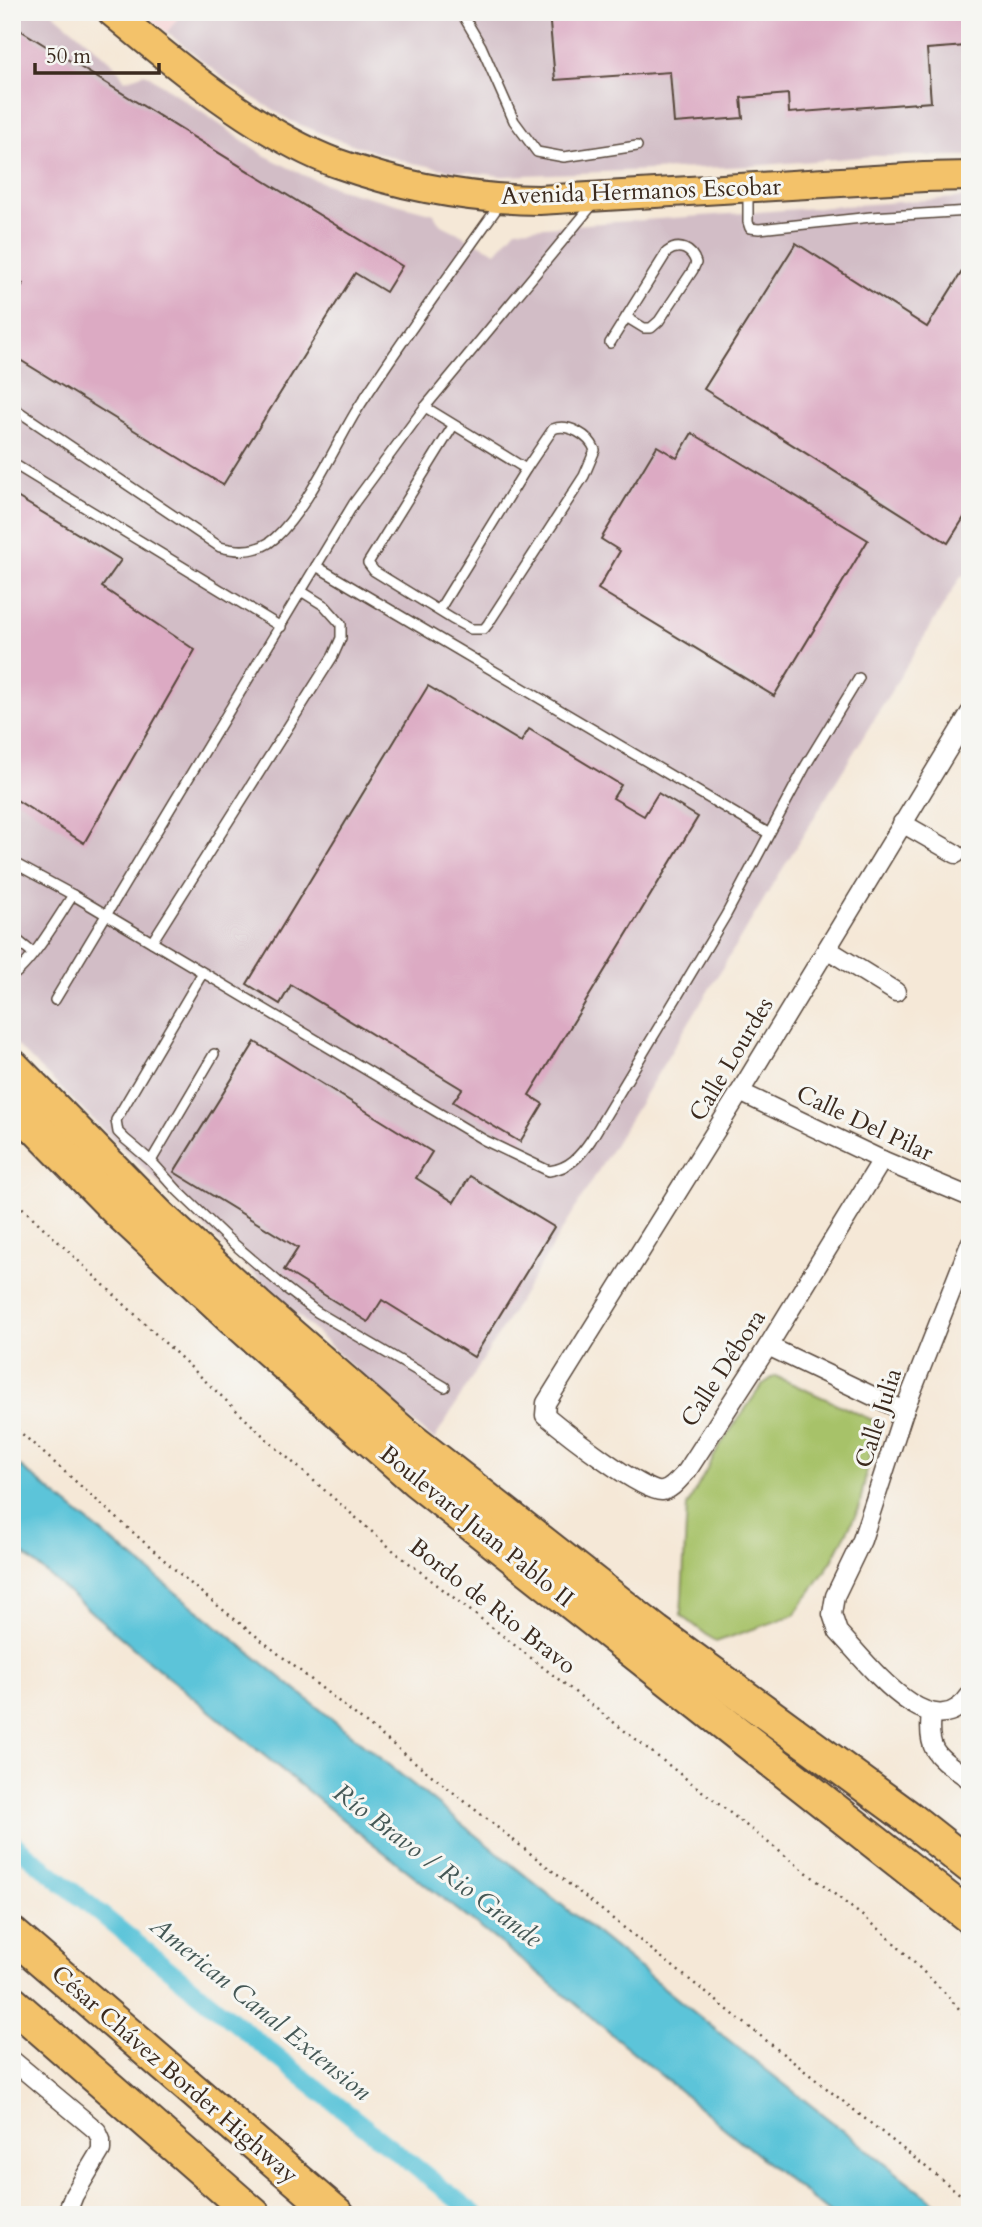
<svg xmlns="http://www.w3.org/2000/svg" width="982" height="2227" font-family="Cardo,serif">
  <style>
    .built { fill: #f7cfd1 }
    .industrial { fill: #d2bdc6 }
    .green { fill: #a7c269; stroke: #717644; stroke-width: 2 }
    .water { fill: #5cc4d9; stroke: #4c777c; stroke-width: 2 }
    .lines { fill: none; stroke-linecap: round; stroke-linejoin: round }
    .canal { stroke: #5cc4d9; stroke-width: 18 }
    .building { fill: #dcaac3 }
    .lane-casing { stroke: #57463a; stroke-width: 12 }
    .street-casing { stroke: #57463a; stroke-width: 21 }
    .primary-casing { stroke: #57463a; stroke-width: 32 }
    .highway-casing { stroke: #57463a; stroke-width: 37 }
    .path { stroke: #57463a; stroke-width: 2.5; stroke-dasharray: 2 5; stroke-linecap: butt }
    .lane { stroke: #fff; stroke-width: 9 }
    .street { stroke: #fff; stroke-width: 18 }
    .primary { stroke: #f3c26a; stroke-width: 28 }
    .highway { stroke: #f3c26a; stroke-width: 33 }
    .labels { text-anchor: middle; stroke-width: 6; stroke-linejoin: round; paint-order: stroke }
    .street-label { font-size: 24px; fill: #3b2a1e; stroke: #f6f6f2 }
    .water-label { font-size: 26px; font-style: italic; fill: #455856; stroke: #f6f6f2 }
  </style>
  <rect width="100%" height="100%" fill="#f6f6f2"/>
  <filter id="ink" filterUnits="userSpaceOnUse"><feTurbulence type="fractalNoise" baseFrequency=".0143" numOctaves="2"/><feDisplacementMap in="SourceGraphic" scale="14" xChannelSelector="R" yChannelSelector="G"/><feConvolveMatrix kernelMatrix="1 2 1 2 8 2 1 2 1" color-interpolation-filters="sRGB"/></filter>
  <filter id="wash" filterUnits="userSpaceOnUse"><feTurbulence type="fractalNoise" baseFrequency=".00686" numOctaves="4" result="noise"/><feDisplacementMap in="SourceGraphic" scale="28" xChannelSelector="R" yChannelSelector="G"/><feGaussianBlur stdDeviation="1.57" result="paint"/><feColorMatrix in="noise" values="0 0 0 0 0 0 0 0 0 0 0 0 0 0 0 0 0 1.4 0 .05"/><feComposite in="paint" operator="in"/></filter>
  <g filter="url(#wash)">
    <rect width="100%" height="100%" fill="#f5e8d7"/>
    <polygon class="built" points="140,12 183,12 167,32"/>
    <g class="industrial">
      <polygon points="12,12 52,12 113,63 125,80 145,73 264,155 303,175 339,189 434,214 440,224 496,252 516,229 970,197 970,579 962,575 434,1440 393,1405 195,1218 12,1041"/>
      <polygon points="183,12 970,12 970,156 874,156 751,166 503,176 450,170 407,162 333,138 291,121 231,84 167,32"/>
    </g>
    <polygon class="green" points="775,1376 877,1422 859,1508 832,1561 794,1615 716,1642 681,1615 687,1506 719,1447 762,1385"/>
    <polygon class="water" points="12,1460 726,2038 950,2215 832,2215 723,2127 542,1976 353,1828 151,1663 12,1544"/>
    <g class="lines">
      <polyline class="canal" points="12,1842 277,2057 476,2215"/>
    </g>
    <g id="blocks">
      <g class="building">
        <polygon points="549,12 964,12 966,46 927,49 931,102 789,113 788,94 741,98 743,118 674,123 670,72 555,80"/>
        <polygon points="12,25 402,266 386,292 355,273 223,485 12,355 12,301 23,284 12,277"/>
        <polygon points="796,243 927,327 970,259 970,508 948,543 704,389"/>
        <polygon points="692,433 868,540 774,696 598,589 620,551 601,539 657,446 677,458"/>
        <polygon points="12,494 121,560 102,587 195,650 84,843 12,797"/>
        <polygon points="428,686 521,742 529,729 621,785 613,798 644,816 658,793 698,817 529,1095 543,1104 520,1142 453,1102 462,1089 291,985 280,1004 247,984"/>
        <polygon points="255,1042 432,1152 416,1178 454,1202 470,1176 554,1227 474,1357 382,1300 368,1322 284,1270 298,1248 174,1172"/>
      </g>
    </g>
  </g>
  <g filter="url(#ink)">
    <use href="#blocks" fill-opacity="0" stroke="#57463a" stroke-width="2"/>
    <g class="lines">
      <defs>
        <g id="lane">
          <polyline points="461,12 481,46 514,121 537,152 564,157 637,146"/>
          <polyline points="748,191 748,222 750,228 759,229 871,217 970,211"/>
          <path d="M610,343L667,252C679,243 692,249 696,263L693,270L659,321L651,328H644L626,317"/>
          <path d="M12,407L220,547C239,552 260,552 275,538C306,510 333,450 355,413C400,342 451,273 500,204"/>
          <polyline points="425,407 526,469"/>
          <polyline points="12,463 281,627"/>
          <polyline points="316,566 768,833"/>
          <path d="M439,610L526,469L553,429C568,423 589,435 595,450L584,476L488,624L484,629H471L452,619L374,571L368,563L453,426"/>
          <path d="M12,862L73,895C59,916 31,964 12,976"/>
          <path d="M73,895L484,1140L549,1171C570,1168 580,1156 591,1140L726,915L806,765L859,678"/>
          <polyline points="12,936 33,953"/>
          <polyline points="152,942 333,656 341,638 341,624 325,606 301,591"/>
          <polyline points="202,974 116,1120 118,1132 125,1139 151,1161 178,1191 227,1238 283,1286 317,1312 445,1387"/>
          <polyline points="55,1000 354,503 425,407 594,203"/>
          <polyline points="151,1161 214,1054"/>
        </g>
        <g id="street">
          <polyline points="902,823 956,854"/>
          <polyline points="827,949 896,992"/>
          <polyline points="740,1092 882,1160 970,1197"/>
          <path d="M882,1160L768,1346L687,1471C680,1478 672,1490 662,1491C644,1494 563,1430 545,1415L546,1403L740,1092L970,713"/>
          <path d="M970,1244L904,1411L862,1540L835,1596L832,1614L838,1632C866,1661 932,1752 970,1695"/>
          <polyline points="768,1346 904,1411"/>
          <path d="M931,1714C926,1755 940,1757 970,1780"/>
          <polyline points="12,2060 97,2131 101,2140 101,2150 74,2195 66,2215"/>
        </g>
        <path id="primary" d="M112,12C175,65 258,134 336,163C400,186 471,199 539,200L924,177L970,176"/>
        <g id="highway">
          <polyline points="12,1066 161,1218 257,1306 405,1435 656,1632 908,1817 970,1866"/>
          <polyline points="12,1103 116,1209 233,1318 416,1480 970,1917"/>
          <polyline points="12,1934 338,2215"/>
          <polyline points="12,2003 254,2215"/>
        </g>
      </defs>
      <use href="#lane" class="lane-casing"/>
      <use href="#street" class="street-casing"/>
      <use href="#primary" class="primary-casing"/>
      <use href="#highway" class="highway-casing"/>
      <g class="path">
        <polyline points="12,1198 273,1445 395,1552 883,1932 945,1993 970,2021"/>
        <polyline points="12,1425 198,1590 970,2202"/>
      </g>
      <use href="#lane" class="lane"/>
      <use href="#street" class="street"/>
      <use href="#primary" class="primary"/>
      <use href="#highway" class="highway"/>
    </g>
  </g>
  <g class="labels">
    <g class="street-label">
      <text transform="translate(641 191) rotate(-2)" y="8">Avenida Hermanos Escobar</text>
      <text transform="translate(731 1059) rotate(-59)" y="8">Calle Lourdes</text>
      <text transform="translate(865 1123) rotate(25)" y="8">Calle Del Pilar</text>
      <text transform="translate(723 1368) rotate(-57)" y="8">Calle Débora</text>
      <text transform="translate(878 1418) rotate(-72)" y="8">Calle Julia</text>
      <text transform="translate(477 1526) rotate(39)" y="8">Boulevard Juan Pablo II</text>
      <text transform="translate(493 1606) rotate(38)" y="8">Bordo de Rio Bravo</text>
      <text transform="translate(175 2074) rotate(41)" y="8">César Chávez Border Highway</text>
    </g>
    <g class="water-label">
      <text transform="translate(438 1865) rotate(37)" y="9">Río Bravo / Rio Grande</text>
      <text transform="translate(261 2008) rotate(39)" y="9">American Canal Extension</text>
    </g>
  </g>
  <rect width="982" height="2227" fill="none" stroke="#f6f6f2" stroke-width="42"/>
  <path d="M35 63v10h124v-10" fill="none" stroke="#3b2a1e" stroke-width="3.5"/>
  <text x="46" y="63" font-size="21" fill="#3b2a1e" stroke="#f6f6f2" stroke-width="5" paint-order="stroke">50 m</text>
</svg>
